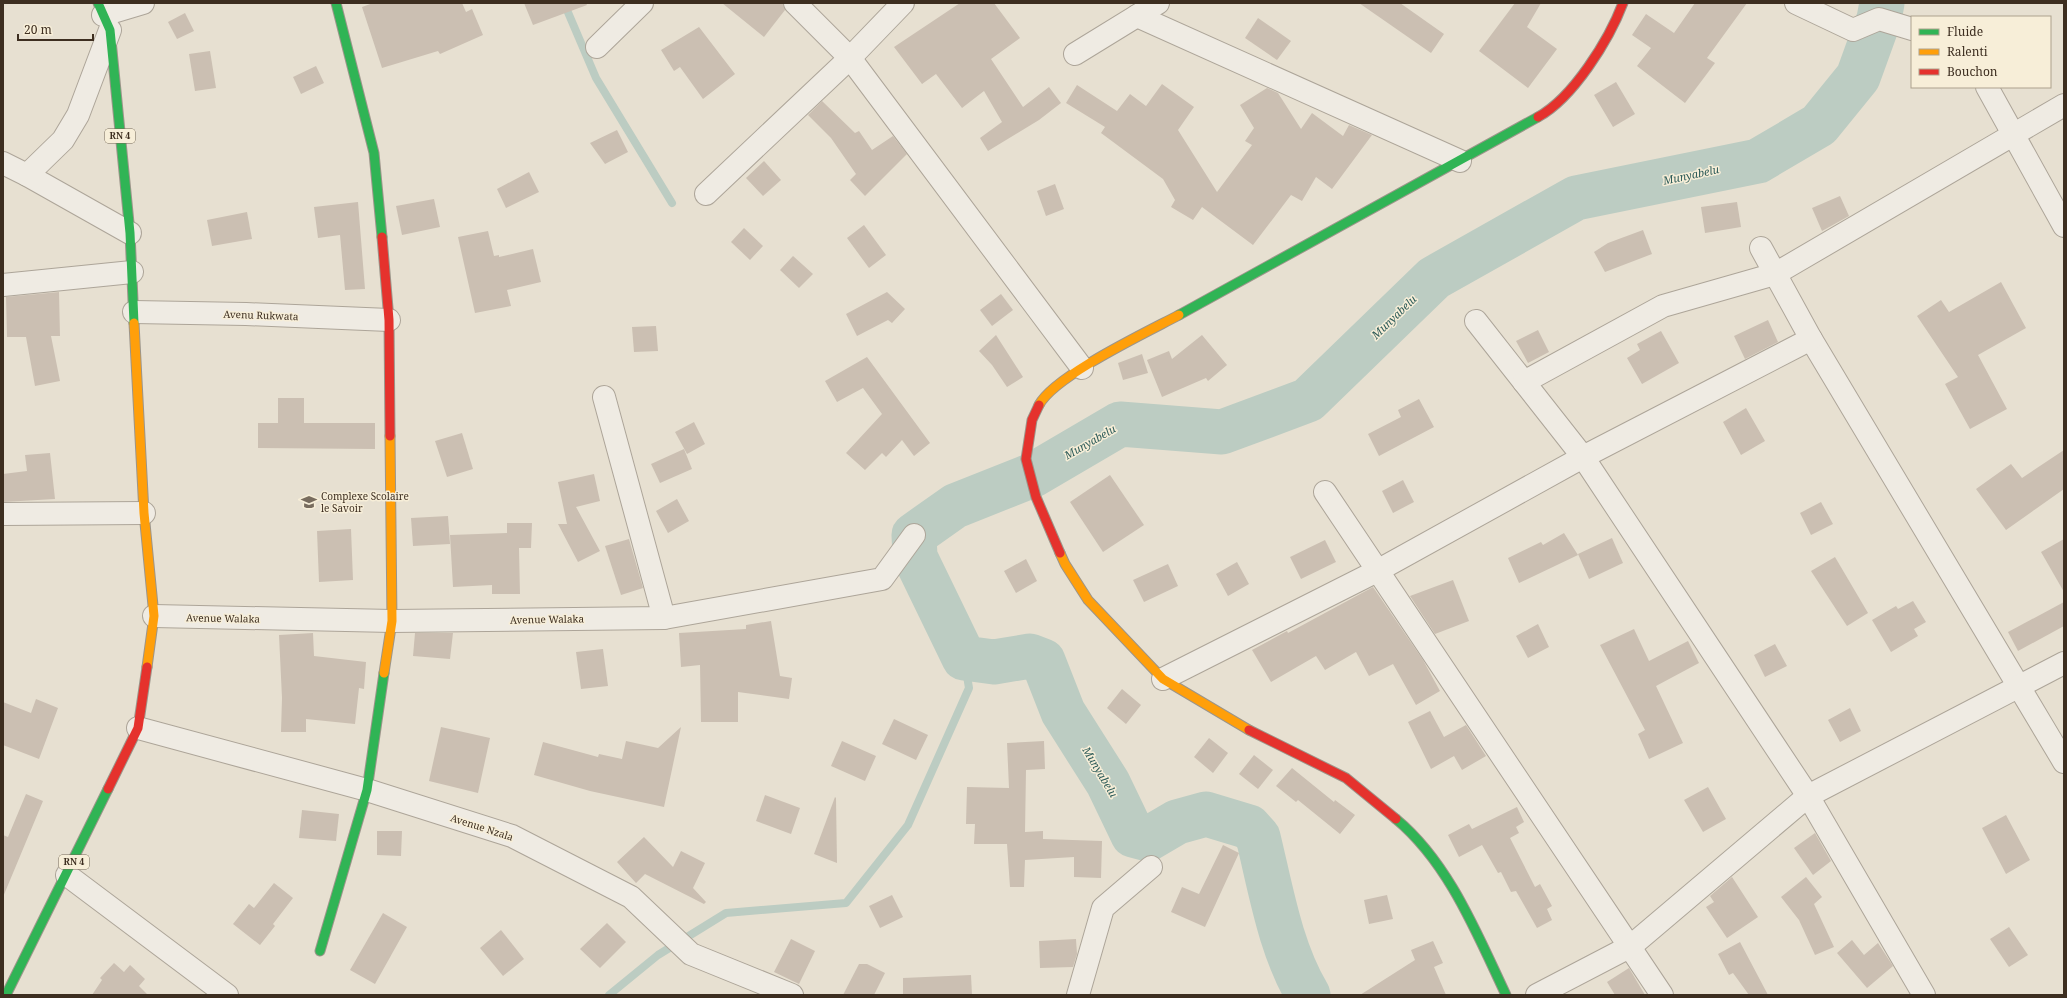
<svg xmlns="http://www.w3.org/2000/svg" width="2067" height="998" font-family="'Noto Serif',serif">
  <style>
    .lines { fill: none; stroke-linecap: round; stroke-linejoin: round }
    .stream { stroke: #bcccc2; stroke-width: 8 }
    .river { stroke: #bcccc2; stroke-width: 45 }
    .building { fill: #cbbfb2 }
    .street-casing { stroke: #ada599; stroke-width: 24 }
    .fast-casing { stroke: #9c958a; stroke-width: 11 }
    .slow-casing { stroke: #9c958a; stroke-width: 11 }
    .jam-casing { stroke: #9c958a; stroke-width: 11 }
    .street { stroke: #efebe3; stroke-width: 22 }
    .fast { stroke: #30b455; stroke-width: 9 }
    .slow { stroke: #ff9f0a; stroke-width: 9 }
    .jam { stroke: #e5322d; stroke-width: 9 }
    .labels { text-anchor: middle; stroke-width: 3; stroke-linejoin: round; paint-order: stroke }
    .shield { fill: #f7eed8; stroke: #756857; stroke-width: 1 }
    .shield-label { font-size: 9px; font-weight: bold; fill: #3d2e20 }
    .street-label { font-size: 10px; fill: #3d2e20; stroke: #f7eed8 }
    .poi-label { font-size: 10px; fill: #3d2e20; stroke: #f7eed8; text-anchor: start }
    .water-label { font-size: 11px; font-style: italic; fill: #2f5d5a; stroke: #f7eed8 }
  </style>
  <rect width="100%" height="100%" fill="#e7e0d1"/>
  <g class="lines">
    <g class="stream">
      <polyline points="564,3 596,78 672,203"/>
      <polyline points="609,995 658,955 726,913 846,903 908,825 969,688 964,658"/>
    </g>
    <path class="river" d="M1308,995C1280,948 1271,890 1258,837L1249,827L1206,814L1177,822L1148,839L1133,835L1108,783L1063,712L1043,661L1030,656L994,662L964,658L915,557L914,535L955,506L1033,475L1120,424L1222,432L1308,400L1434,278L1576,198L1758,161L1819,125L1858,77L1879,19L1882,3"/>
  </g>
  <g class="building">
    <polygon points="373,3 462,3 466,12 472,9 483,35 440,54 438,51 382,68 362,7"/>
    <polygon points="524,3 586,3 587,5 533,25"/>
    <polygon points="722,3 783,3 785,10 764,37"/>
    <polygon points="960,3 994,3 1020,38 991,59 1023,107 1049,87 1061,103 1039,120 988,151 980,138 1002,122 984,91 962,108 936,74 922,84 894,47"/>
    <polygon points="1359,3 1400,3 1444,34 1431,53"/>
    <polygon points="1515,3 1541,3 1527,27 1557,49 1528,88 1479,51"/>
    <polygon points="1695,3 1747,3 1707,58 1715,63 1685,103 1637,66 1651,48 1632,35 1646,14 1674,33"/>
    <polygon points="185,13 194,31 177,39 168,22"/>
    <polygon points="1258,18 1291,41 1277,60 1245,38"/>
    <polygon points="699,27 735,74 703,99 680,67 674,71 661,50"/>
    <polygon points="210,51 216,88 195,91 189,54"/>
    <polygon points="316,66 324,83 301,94 293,77"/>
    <polygon points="1616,82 1635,114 1613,127 1594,95"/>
    <polygon points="1162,84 1194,107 1178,130 1217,192 1252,145 1245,141 1254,128 1240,105 1267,88 1278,93 1301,129 1312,113 1343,136 1349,125 1372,135 1332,189 1316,177 1302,201 1291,195 1253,245 1202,207 1193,220 1171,207 1175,200 1163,179 1101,133 1105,127 1066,103 1077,85 1117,111 1130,94 1146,106"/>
    <polygon points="822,101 855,133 859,131 872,150 893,136 907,154 865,196 850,180 856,174 831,138 808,115"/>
    <polygon points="617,130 628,152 605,164 590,143"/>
    <polygon points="764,161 781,180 763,196 746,178"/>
    <polygon points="529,172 539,192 506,208 497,189"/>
    <polygon points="1055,184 1064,209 1046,216 1037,191"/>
    <polygon points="1840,196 1849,216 1822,231 1812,208"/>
    <polygon points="434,199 440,227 402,235 396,206"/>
    <polygon points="358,202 365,289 345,290 340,235 318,238 314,207"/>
    <polygon points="1737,202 1741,227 1705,233 1701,207"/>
    <polygon points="247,212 252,239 212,246 207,220"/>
    <polygon points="864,225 886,255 869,268 847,238"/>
    <polygon points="744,228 763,246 750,260 731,242"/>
    <polygon points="1643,230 1652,254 1605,272 1594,252 1608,243"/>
    <polygon points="488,231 494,256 499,255 499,257 533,249 541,282 507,290 511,306 475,313 458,237"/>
    <polygon points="793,256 813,274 799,288 780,270"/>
    <polygon points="2001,282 2026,328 1978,355 2007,409 1970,429 1945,384 1958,377 1917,316 1941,300 1949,312"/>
    <polygon points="59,292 60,336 51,336 60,381 35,386 26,337 7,337 6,297"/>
    <polygon points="887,292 905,309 892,323 888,320 857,336 846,314"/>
    <polygon points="1001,294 1013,310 992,326 980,310"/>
    <polygon points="1768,320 1778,342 1745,359 1734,336"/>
    <polygon points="656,326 658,351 634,352 632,327"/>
    <polygon points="1538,330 1549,352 1528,363 1516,341"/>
    <polygon points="1661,331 1679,363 1642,384 1627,358 1640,350 1637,344"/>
    <polygon points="996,335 1023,377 1007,387 992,365 979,351"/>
    <polygon points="1202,335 1227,365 1208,381 1206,378 1162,397 1147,360 1169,351 1172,359"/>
    <polygon points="1142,354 1148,373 1123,380 1118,363"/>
    <polygon points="867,357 930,443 914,456 902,440 886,457 882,453 865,470 846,453 882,414 863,388 837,402 825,381"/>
    <polygon points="278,398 304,398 304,423 375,423 375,449 258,448 258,423 278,423"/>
    <polygon points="1419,399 1434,427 1379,456 1368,434 1401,417 1398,410"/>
    <polygon points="1746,408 1765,441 1741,455 1723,422"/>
    <polygon points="694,422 705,444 687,454 675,432"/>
    <polygon points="462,433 473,469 447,477 435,441"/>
    <polygon points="684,449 692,469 660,483 651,464"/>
    <polygon points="2064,450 2064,489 2006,530 1976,489 2011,464 2022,478"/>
    <polygon points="50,453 55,499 3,502 3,474 27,471 25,455"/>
    <polygon points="594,474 600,501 576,507 600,551 578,562 558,524 567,524 558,482"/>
    <polygon points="1110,475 1144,525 1103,552 1070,502"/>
    <polygon points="1403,480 1414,502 1393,513 1382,491"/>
    <polygon points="677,499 689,521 668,533 656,511"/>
    <polygon points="1821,502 1833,524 1811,535 1800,513"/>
    <polygon points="448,516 450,544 413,546 411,518"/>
    <polygon points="507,523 532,523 531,548 519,548 520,594 492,594 492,585 453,587 450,535 507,533"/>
    <polygon points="351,529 353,580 319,582 317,531"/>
    <polygon points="1564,533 1578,555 1519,583 1508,558 1541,542 1543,545"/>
    <polygon points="1612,538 1623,563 1589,579 1578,554"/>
    <polygon points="629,539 643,588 621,595 605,546"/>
    <polygon points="2064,539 2064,592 2041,552"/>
    <polygon points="1325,540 1336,562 1301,579 1290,557"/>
    <polygon points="1835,557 1868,613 1847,626 1811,571"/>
    <polygon points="1026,559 1037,581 1016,593 1004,571"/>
    <polygon points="1237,562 1249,584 1228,596 1216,574"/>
    <polygon points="1168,564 1178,586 1144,602 1133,580"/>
    <polygon points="1453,580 1469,621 1435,634 1410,596"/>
    <polygon points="1373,587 1423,660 1440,691 1416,705 1393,664 1369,676 1356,652 1325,670 1316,656 1271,682 1252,650 1287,631 1288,633"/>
    <polygon points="1913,601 1926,622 1914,629 1918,636 1891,652 1872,620 1896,606 1898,609"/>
    <polygon points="2064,602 2064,626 2018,651 2008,632"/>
    <polygon points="771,621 780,676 792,678 789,699 738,692 738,722 701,722 700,665 681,667 679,633 746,629 746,625"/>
    <polygon points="1538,624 1549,647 1528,658 1516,636"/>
    <polygon points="1634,629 1649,661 1688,641 1699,663 1656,686 1683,743 1649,759 1638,734 1645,730 1600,645"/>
    <polygon points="313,633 314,656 366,662 364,689 359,688 355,724 306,719 306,732 281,732 282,698 279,635"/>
    <polygon points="415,633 453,633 450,659 413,656"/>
    <polygon points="1775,644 1787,666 1765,677 1754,655"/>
    <polygon points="603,649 608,686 581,689 576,652"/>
    <polygon points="1122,689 1141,705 1126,724 1107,708"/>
    <polygon points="36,699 58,708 39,759 3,745 3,702 31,713"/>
    <polygon points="1850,708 1861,731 1840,742 1828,720"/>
    <polygon points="1430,711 1444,737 1466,725 1486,756 1462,770 1454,756 1431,769 1408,722"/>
    <polygon points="894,719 928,735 916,760 882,744"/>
    <polygon points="441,727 490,738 478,793 429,781"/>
    <polygon points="681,727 664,807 590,791 534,775 543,742 598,757 599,754 622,759 626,741 658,748"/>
    <polygon points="1209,738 1228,753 1213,773 1194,757"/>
    <polygon points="842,741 876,756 865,781 831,766"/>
    <polygon points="1044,741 1045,769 1026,770 1025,832 1043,831 1043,839 1102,841 1101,878 1074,877 1074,857 1025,860 1024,887 1010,887 1007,844 974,844 975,824 966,824 967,787 1009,788 1007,743"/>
    <polygon points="1254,755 1273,770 1258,789 1239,774"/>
    <polygon points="1292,768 1334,802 1335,800 1355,815 1340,834 1298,800 1296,802 1276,786"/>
    <polygon points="1708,787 1726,819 1703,832 1684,800"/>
    <polygon points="26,794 43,801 3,897 3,835 8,837"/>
    <polygon points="765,795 800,808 791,834 756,821"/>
    <polygon points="835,797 836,798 837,863 814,854"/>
    <polygon points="1517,807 1524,822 1516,827 1519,833 1510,838 1535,887 1540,884 1552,906 1547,909 1552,920 1537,928 1516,891 1511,892 1501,872 1498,873 1482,845 1459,857 1448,835 1469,824 1472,829"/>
    <polygon points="302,810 339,814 336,841 299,838"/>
    <polygon points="2006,815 2030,860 2006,874 1982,828"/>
    <polygon points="377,831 402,831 401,856 377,855"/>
    <polygon points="1815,833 1831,861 1813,875 1794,848"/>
    <polygon points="644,837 673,867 681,851 705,863 693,888 706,902 704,904 645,874 636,883 617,862"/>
    <polygon points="1223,845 1239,853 1205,927 1171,912 1182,887 1199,894"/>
    <polygon points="1732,877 1758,917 1727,938 1706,907 1714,902 1710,896"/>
    <polygon points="1806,877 1822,897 1814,904 1834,947 1815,955 1799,920 1781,897"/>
    <polygon points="274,883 293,898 273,924 275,926 260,945 233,924 249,904 254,908"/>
    <polygon points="892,895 903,917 880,928 869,906"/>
    <polygon points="1387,895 1393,919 1369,924 1364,900"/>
    <polygon points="383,913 407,927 375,984 350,970"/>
    <polygon points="607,923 626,942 600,968 580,949"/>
    <polygon points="2009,927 2028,955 2009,967 1990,939"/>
    <polygon points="501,930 524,959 503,976 480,948"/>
    <polygon points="791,939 815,951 799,984 774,972"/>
    <polygon points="1076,939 1077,954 1073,967 1040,968 1039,941"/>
    <polygon points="1852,940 1864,955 1878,943 1893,966 1867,988 1837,953"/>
    <polygon points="1433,941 1443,963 1434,967 1446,995 1360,995 1415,960 1411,950"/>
    <polygon points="1740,942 1768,995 1749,995 1733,973 1729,975 1718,954"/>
    <polygon points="114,963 124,972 130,965 145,979 139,986 148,995 92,995 102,980 100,978"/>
    <polygon points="859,964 867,964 885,973 874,995 843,995"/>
    <polygon points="1629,968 1645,995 1615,995 1607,982"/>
    <polygon points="971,975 972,995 903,995 903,978"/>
  </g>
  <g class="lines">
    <defs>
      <g id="street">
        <polyline points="795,3 850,58 1082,368"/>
        <polyline points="1796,3 1853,30 1879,19 1912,29"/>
        <polyline points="103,15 143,3"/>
        <polyline points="1137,16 1460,161"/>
        <polyline points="597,47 642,3"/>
        <polyline points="1075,54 1158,3"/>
        <polyline points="1987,87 2064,226"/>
        <polyline points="3,163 27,175 63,140 78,115 110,30"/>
        <polyline points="27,175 130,233"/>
        <polyline points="706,194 850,58 903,3"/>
        <polyline points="1761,248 1811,339 2064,762"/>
        <polyline points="3,285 132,272"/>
        <polyline points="134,312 246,314 389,320"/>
        <polyline points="1476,321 1583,457 1808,796 1924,995"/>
        <polyline points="1524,382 1663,306 1775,274 2064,105"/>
        <polyline points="604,397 664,618"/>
        <polyline points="1325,492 1662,995"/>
        <polyline points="3,514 144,513"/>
        <polyline points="154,616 392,621 664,618 882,579 914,535"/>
        <polyline points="1163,679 1377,571 1583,457 1811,339"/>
        <polyline points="138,728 367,790 512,836 631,897 691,954 792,995"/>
        <polyline points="67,875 227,995"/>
        <polyline points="1078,995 1103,908 1151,867"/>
        <polyline points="1537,995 1631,946 1808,796 2064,663"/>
      </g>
      <g id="fast">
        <polyline points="98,3 110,30 130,233 134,323"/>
        <polyline points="336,3 374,153 382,237"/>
        <polyline points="1179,315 1538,117"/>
        <path d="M1396,819C1449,863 1477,934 1506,995"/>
        <polyline points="320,951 367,790 384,673"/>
        <polyline points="6,995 108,789"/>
      </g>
      <g id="slow">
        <polyline points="134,323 144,513 154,616 147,667"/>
        <path d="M1039,405C1054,376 1147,332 1179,315"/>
        <polyline points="1060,553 1065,564 1088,600 1163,679 1249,730"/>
        <polyline points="384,673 392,621 390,436"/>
      </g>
      <g id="jam">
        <path d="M1538,117C1573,98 1609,40 1623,3"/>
        <polyline points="382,237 389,320 390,436"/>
        <polyline points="1039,405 1032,420 1026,459 1036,497 1060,553"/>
        <polyline points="1249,730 1346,778 1396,819"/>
        <polyline points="108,789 138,728 147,667"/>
      </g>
    </defs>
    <use href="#street" class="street-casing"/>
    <use href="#fast" class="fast-casing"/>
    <use href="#slow" class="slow-casing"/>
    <use href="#jam" class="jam-casing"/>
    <use href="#street" class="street"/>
    <use href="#fast" class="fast"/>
    <use href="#slow" class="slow"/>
    <use href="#jam" class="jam"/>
  </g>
  <defs>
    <symbol id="school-bare" viewBox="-9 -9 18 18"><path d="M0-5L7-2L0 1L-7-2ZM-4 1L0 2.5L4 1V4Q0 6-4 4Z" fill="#786c5e" stroke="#f7eed8" stroke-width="2.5" paint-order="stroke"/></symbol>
  </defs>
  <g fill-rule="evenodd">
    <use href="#school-bare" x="298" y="491" width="22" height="22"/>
  </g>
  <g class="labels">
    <g class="shield">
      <rect x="105" y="129" width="30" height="14" rx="3"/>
      <rect x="59" y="855" width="30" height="14" rx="3"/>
    </g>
    <g class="shield-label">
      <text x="120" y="139">RN 4</text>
      <text x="74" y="865">RN 4</text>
    </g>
    <g class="street-label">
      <text transform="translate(261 315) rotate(2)" y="4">Avenu Rukwata</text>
      <text transform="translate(223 618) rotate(1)" y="4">Avenue Walaka</text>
      <text transform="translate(547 619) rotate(-1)" y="4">Avenue Walaka</text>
      <text transform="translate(482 827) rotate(18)" y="4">Avenue Nzala</text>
    </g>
    <g class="poi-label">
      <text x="321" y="500">Complexe Scolaire<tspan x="321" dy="12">le Savoir</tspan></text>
    </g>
    <g class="water-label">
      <text transform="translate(1691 175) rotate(-12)" y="4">Munyabelu</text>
      <text transform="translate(1394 317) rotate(-44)" y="4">Munyabelu</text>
      <text transform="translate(1090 442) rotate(-30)" y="4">Munyabelu</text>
      <text transform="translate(1100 772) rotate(59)" y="4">Munyabelu</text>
    </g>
  </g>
  <rect width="2067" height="998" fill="none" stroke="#3d2e20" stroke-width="8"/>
  <rect x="1911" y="16" width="140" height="72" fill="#f7eed8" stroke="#ada18e"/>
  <rect x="1919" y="29" width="20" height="6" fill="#30b455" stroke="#ada18e"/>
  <text x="1947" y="36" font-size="12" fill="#3d2e20">Fluide</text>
  <rect x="1919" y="49" width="20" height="6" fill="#ff9f0a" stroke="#ada18e"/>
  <text x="1947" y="56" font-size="12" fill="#3d2e20">Ralenti</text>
  <rect x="1919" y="69" width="20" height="6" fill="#e5322d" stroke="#ada18e"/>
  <text x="1947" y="76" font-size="12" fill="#3d2e20">Bouchon</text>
  <path d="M18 34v6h75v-6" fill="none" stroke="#3d2e20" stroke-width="2"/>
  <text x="24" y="34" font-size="12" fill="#3d2e20" stroke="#f7eed8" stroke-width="3" paint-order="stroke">20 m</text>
</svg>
